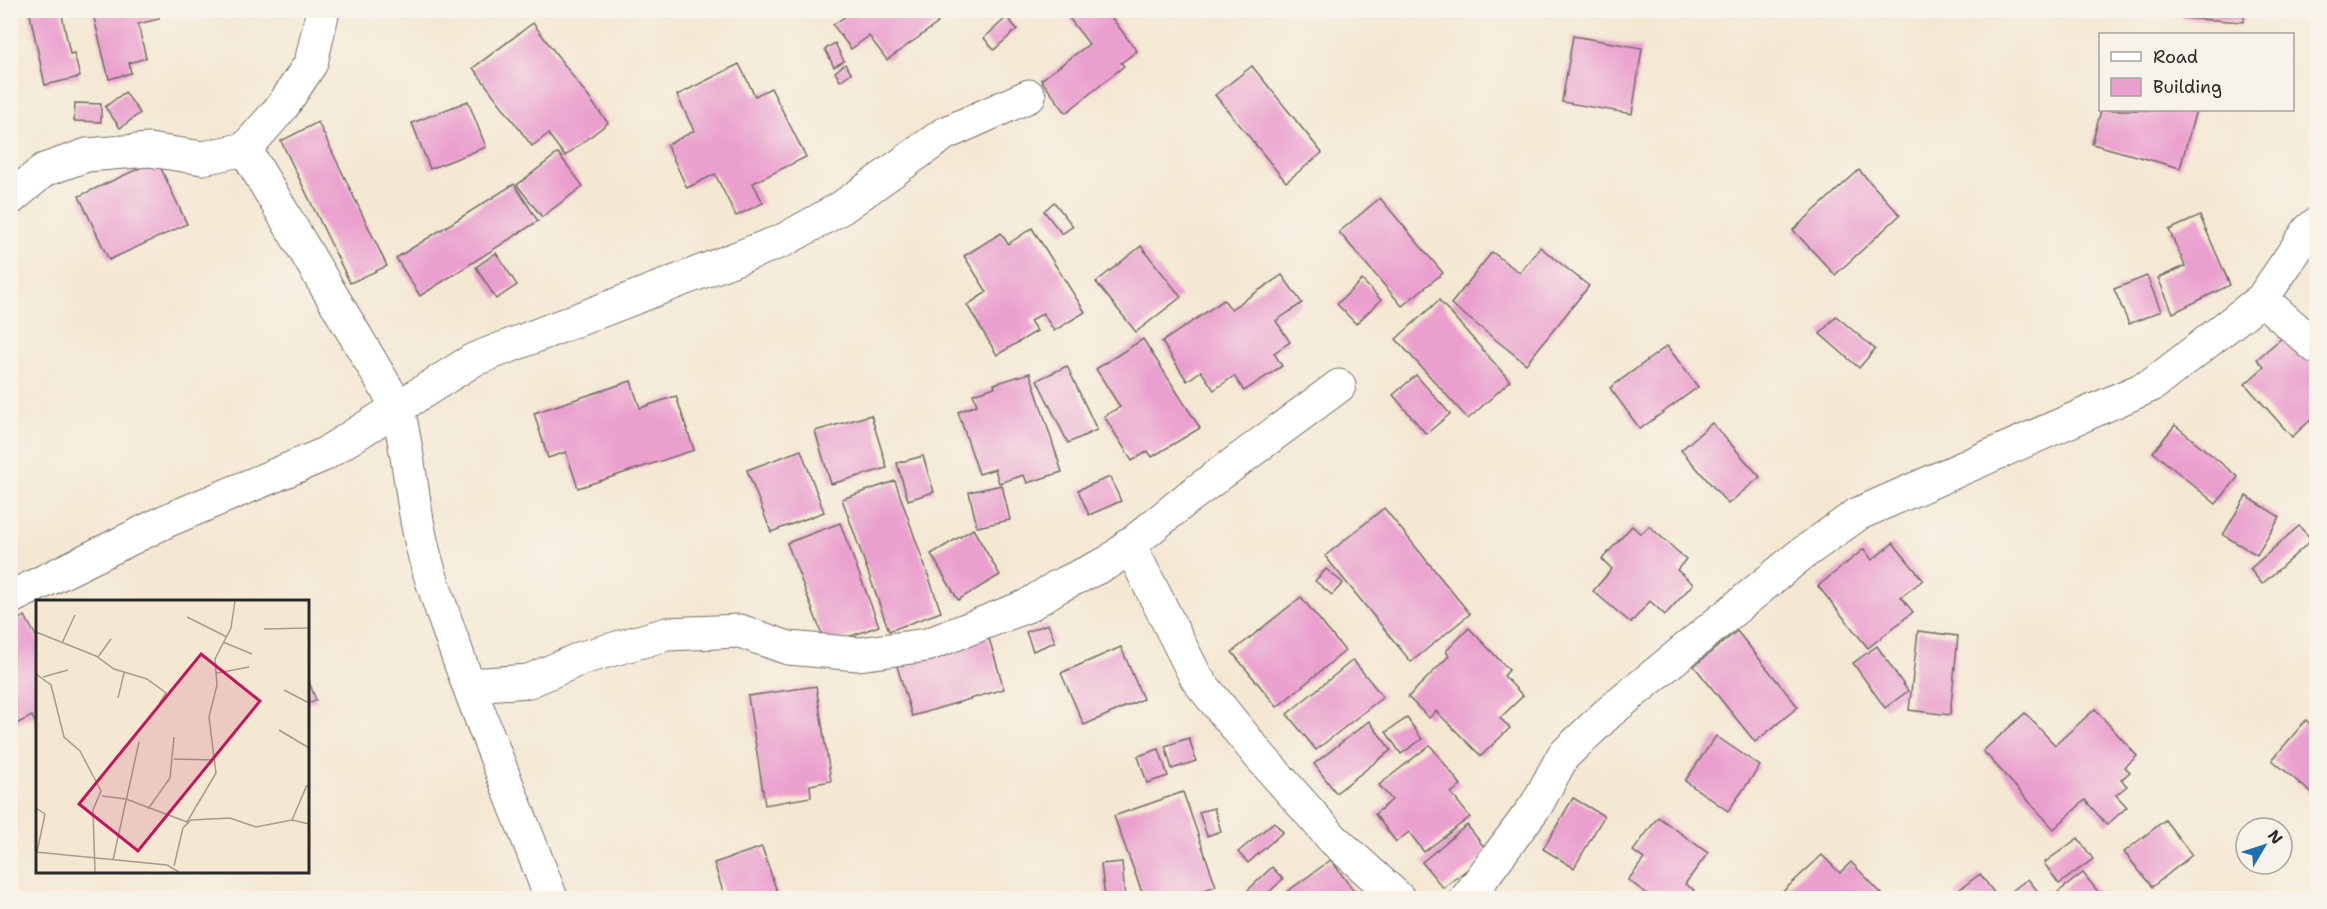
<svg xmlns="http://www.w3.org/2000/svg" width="2327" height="909" font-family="'Shantell Sans',sans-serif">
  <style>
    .building { fill: #eaa0ce }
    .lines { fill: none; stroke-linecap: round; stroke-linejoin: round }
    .street-casing { stroke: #716d66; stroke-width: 35 }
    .street { stroke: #fff; stroke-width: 33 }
    .inset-road { fill: none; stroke: #a49c90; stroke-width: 1.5 }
    .view { fill: #c2185b; fill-opacity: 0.15; stroke: #c2185b; stroke-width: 3 }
    .inset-edge { fill: none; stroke: #2b2b2b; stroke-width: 3 }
  </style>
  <rect width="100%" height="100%" fill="#f7f3e8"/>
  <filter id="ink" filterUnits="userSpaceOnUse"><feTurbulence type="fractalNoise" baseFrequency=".0167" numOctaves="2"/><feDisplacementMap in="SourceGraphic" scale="12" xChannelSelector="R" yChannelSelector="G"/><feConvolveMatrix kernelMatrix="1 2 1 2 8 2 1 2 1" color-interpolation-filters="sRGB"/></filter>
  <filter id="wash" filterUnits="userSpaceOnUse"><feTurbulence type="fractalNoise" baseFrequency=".008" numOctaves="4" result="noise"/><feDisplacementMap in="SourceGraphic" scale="24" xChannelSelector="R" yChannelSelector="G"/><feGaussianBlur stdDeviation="1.35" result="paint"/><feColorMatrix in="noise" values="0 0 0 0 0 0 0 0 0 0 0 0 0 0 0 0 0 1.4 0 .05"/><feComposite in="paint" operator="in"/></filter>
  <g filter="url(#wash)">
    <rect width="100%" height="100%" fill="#f4e8d3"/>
    <g id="blocks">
      <g class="building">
        <polygon points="29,10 61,10 70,54 74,53 80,77 45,85"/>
        <polygon points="92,10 157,10 159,19 138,24 146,58 129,63 131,73 109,79"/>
        <polygon points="848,10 929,10 938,23 887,60 869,36 851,49 833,25 850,13"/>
        <polygon points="1071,10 1106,10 1137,51 1121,63 1124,66 1066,113 1041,80 1089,44 1066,14"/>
        <polygon points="2182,10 2244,10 2244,22 2182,18"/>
        <polygon points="1007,17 1017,29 994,50 984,38"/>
        <polygon points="533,23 608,123 565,156 548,134 532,146 473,68"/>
        <polygon points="1573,36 1642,48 1632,114 1562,102"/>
        <polygon points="835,43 844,61 834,67 825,49"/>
        <polygon points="739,64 755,96 771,88 806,157 753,183 763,203 736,216 715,174 687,188 667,145 694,131 677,95"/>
        <polygon points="845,64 851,73 840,81 835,72"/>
        <polygon points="1252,66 1322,153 1286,182 1215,95"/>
        <polygon points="125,92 140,113 120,128 105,107"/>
        <polygon points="10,100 19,119 10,123"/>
        <polygon points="468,101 486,147 430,169 412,123"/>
        <polygon points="75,103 101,104 101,122 74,121"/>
        <polygon points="2101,110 2196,110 2180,168 2092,144"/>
        <polygon points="318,122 387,266 350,283 281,141"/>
        <polygon points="558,153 583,186 542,217 517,185"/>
        <polygon points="157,160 187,224 109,260 79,196"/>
        <polygon points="1859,170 1900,215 1835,275 1793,230"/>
        <polygon points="514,184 538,221 420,296 396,258"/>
        <polygon points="1380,198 1443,273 1402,306 1339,232"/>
        <polygon points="1054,202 1073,226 1062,234 1044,211"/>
        <polygon points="2200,216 2230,285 2173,313 2158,278 2185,266 2169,230"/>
        <polygon points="1032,228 1085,312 1054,331 1043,313 1030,321 1037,331 997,355 967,305 987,292 964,256 1001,233 1008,244"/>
        <polygon points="1141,246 1181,297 1136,332 1096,282"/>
        <polygon points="1540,247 1589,286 1526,364 1451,304 1492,252 1520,273"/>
        <polygon points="496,253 517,285 496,299 476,267"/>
        <polygon points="1282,275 1302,303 1276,321 1290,342 1274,353 1282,366 1244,391 1234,376 1214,390 1201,371 1187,381 1162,342 1224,300 1231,309"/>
        <polygon points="2147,276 2161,311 2129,324 2114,289"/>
        <polygon points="1362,280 1381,300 1356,324 1337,304"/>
        <polygon points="1439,300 1510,381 1468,419 1396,339"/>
        <polygon points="1836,316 1875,349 1859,368 1820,334"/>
        <polygon points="2291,330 2316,359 2316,415 2292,437 2245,384 2264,367 2257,359"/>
        <polygon points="1143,339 1200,428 1152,457 1148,451 1132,461 1104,416 1120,407 1096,369"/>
        <polygon points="1667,346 1698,387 1640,429 1610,388"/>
        <polygon points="1067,366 1097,430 1068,443 1037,380"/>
        <polygon points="1030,373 1062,472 1027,483 1024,475 999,483 995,469 979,474 958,412 977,405 973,394 995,387 994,384"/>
        <polygon points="1416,375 1450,414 1426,434 1393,395"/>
        <polygon points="631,381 640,408 676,396 694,450 578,488 566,452 548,458 534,413"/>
        <polygon points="871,415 887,468 831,484 815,431"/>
        <polygon points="1712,423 1760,477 1728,504 1681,450"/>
        <polygon points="2175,425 2238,477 2216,504 2153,452"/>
        <polygon points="801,450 824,512 771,532 747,470"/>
        <polygon points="923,456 934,492 908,500 897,463"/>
        <polygon points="1110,477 1121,501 1089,515 1078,490"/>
        <polygon points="895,481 941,612 889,631 842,499"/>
        <polygon points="1002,485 1010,520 977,527 969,492"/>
        <polygon points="2246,496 2280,517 2257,555 2223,535"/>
        <polygon points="1384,508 1470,614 1411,662 1325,556"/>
        <polygon points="840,523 879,626 826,645 787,543"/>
        <polygon points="1632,526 1641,534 1649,526 1686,559 1677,570 1693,584 1665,615 1650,601 1631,623 1593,591 1612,569 1602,559"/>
        <polygon points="2299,526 2312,540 2262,584 2250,569"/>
        <polygon points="973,529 1000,575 958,600 931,554"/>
        <polygon points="1893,543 1923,580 1901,597 1913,612 1868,648 1818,586 1864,549 1872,560"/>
        <polygon points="1326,569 1343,583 1332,595 1315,581"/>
        <polygon points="1301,597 1345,651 1277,707 1232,652"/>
        <polygon points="25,616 38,640 38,728 32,716 10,727 10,623"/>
        <polygon points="1048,624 1055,642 1033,651 1026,632"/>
        <polygon points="1469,628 1509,670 1504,676 1523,696 1500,718 1510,728 1481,756 1436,711 1429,718 1408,697 1449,656 1446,651"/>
        <polygon points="1737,631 1798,707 1755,742 1694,666"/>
        <polygon points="1918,631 1958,636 1950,715 1909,710"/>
        <polygon points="988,635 1004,689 912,716 896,663"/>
        <polygon points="1877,646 1908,691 1885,708 1853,663"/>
        <polygon points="1121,647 1143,699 1084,725 1061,673"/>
        <polygon points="1353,660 1383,697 1316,750 1287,714"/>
        <polygon points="308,679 316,700 308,703"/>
        <polygon points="816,686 831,781 810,785 811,797 765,805 748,696"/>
        <polygon points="2095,709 2137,756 2125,767 2130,772 2121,780 2127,786 2116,795 2127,807 2107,825 2085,800 2054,829 1983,751 2025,713 2055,745"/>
        <polygon points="1407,718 1422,739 1401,754 1386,732"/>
        <polygon points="2306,720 2316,729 2316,797 2272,760"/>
        <polygon points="1369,721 1391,750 1336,793 1314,764"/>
        <polygon points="1716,736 1760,766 1728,811 1685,781"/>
        <polygon points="1189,738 1196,761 1172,769 1165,746"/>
        <polygon points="1430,745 1461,785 1451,793 1470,817 1424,852 1409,832 1396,842 1375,814 1392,800 1379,785"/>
        <polygon points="1159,749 1168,776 1147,783 1138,756"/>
        <polygon points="1183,792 1216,886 1181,898 1144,898 1114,816"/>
        <polygon points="1573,798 1604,816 1574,868 1543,849"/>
        <polygon points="1214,808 1221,831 1207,836 1199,812"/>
        <polygon points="1658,817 1708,853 1685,884 1694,890 1688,898 1653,898 1628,880 1644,859 1633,851"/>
        <polygon points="2165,820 2192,855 2152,887 2124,852"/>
        <polygon points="1274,822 1283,832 1248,863 1238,852"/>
        <polygon points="1467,825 1489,853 1443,888 1422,862"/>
        <polygon points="2078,838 2093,859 2059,884 2044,863"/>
        <polygon points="762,847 779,898 725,898 714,863"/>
        <polygon points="1822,855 1840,873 1851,862 1885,897 1776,898"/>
        <polygon points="1331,860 1358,897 1356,898 1278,898"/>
        <polygon points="1122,862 1125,898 1105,898 1101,864"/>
        <polygon points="1272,867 1283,879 1263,898 1257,898 1248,890"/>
        <polygon points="2083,873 2103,898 2056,898 2053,896"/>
        <polygon points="1980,874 1998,898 1958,898 1955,893"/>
        <polygon points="2028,879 2043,898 2002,898"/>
      </g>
    </g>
  </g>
  <g filter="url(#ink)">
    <use href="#blocks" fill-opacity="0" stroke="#716d66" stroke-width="1.5"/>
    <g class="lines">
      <defs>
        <g id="street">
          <path d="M245,149L397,406C411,460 412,517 429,571C464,682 510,790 551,898"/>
          <polyline points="10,199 44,170 87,155 149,150 203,158 245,149 282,107 311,63 323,10"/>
          <polyline points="2262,299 2316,347"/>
          <polyline points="1129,544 1197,679 1258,754 1333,839 1398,898"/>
          <polyline points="10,598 166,521 323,455 473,360 784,240 841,208 944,134 1029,96"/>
          <polyline points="470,685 529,681 582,658 667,634 740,631 788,648 859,654 927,645 1027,606 1057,587 1109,562 1189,497 1339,386"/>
          <polyline points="1467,898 1537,804 1563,756 1607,714 1799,556 1858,514 2152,385 2262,299 2309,230 2316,224"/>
        </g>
      </defs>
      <use href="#street" class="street-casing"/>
      <use href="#street" class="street"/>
    </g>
  </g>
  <g transform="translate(36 600)">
    <rect width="273" height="273" fill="#f4e8d3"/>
    <path class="inset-road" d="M151,17L191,37M228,29L273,28M0,32L60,56L78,69L111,79L130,93L123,104M187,42L216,54M26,43L39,15M62,57L75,39M181,73L213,67M0,74L15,85L28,137L44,151L65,191L57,210L59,272M7,77L32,70M248,90L273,103M82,98L88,73M243,130L273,148M138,159L179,160M66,196L90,199L151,222L180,173L173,117L181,85L179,59L195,28L199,1M0,208L9,214L1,252M112,209L134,178L138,137M256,220L271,185M0,252L131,265L143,272M77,260L103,142M138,266L147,228L155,220L194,218L220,227L256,220L273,224"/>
    <path class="view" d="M165,54L224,101L102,251L43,204Z"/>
    <rect width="273" height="273" class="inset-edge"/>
  </g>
  <rect width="2327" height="909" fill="none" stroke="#f7f3e8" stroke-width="36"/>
  <rect x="2099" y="33" width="195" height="78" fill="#f7f3e8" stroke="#a5a39c" stroke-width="1.5"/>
  <rect x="2111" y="52" width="30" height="9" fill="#ffffff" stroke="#a5a39c" stroke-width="1.5"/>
  <text x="2153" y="63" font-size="18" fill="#2b2b2b">Road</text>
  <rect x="2111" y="78" width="30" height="18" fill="#eaa0ce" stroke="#a5a39c" stroke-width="1.5"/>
  <text x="2153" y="93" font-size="18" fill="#2b2b2b">Building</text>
  <g transform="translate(2264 846) rotate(51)"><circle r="28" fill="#f7f3e8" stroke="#a5a39c" stroke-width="1.5"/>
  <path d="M0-4.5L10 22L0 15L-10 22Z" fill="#1f6fb2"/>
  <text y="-9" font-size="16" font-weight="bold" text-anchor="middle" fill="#2b2b2b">N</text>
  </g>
</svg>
